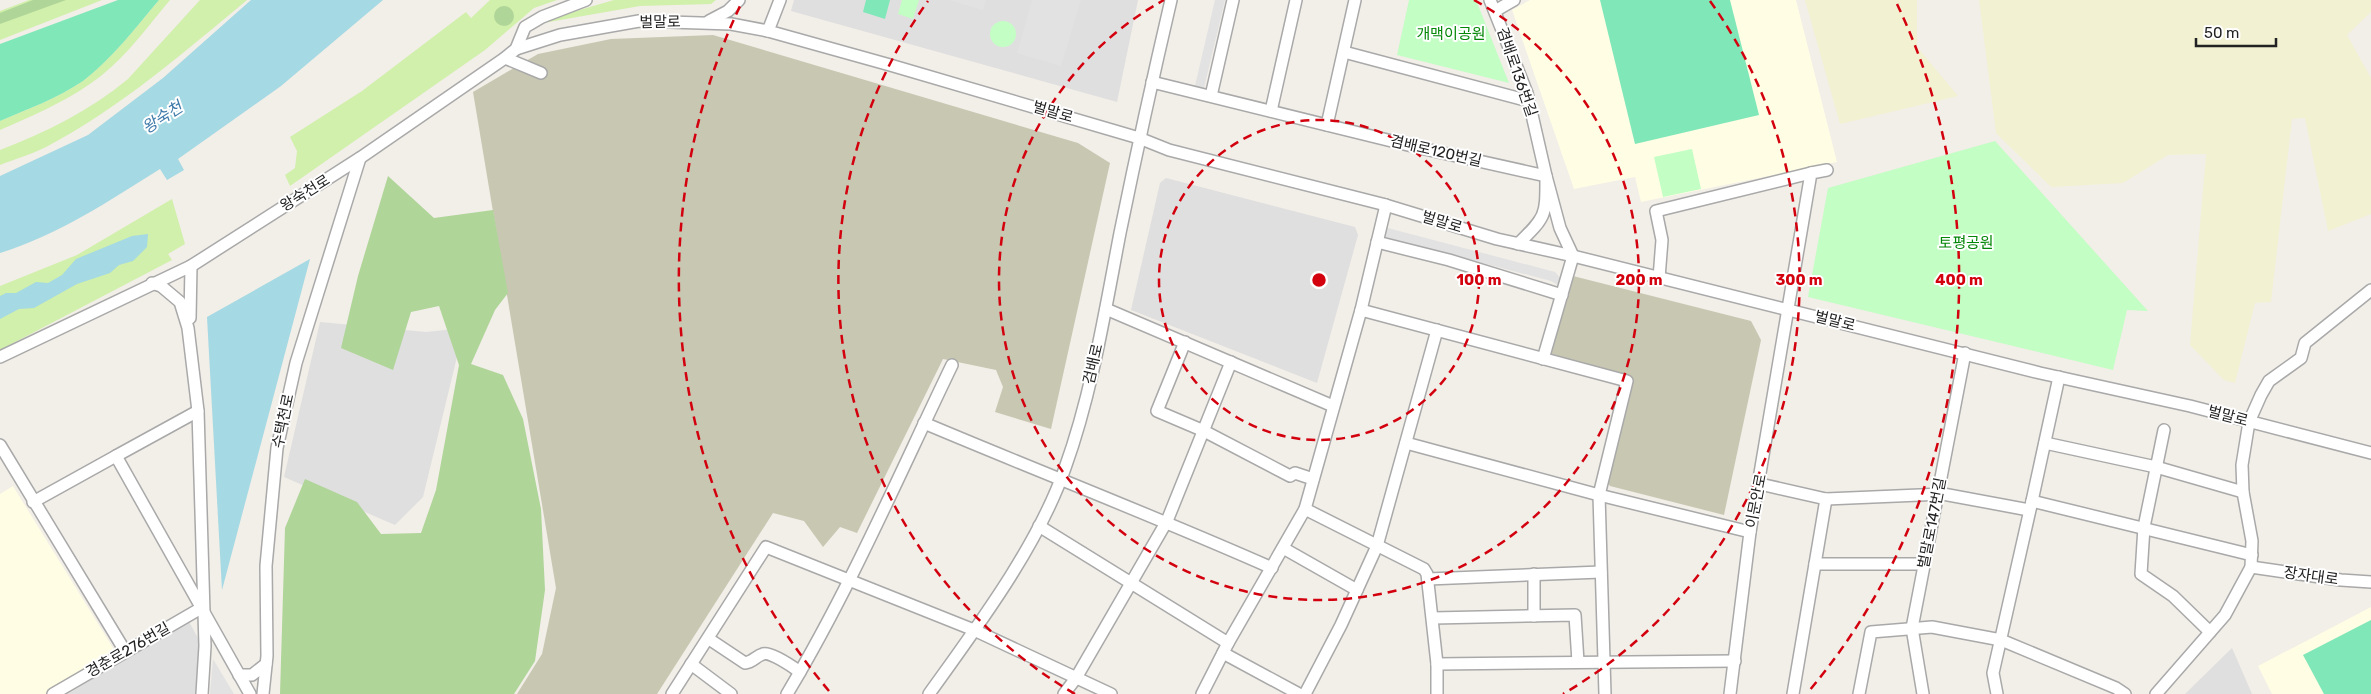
<svg xmlns="http://www.w3.org/2000/svg" width="2371" height="694" font-family="Rubik,'Noto Sans KR',sans-serif">
  <style>
    .residential { fill: #e0dfdf }
    .education { fill: #fffde4 }
    .construction { fill: #c8c7b2 }
    .farmland { fill: #f2f2d2 }
    .grass { fill: #d1f0ab }
    .forest { fill: #afd599 }
    .park { fill: #c3fec4 }
    .pitch { fill: #80e7b9 }
    .parking { fill: #e2e2e2 }
    .water { fill: #a5d9e3 }
    .lines { fill: none; stroke-linecap: round; stroke-linejoin: round }
    .minor-casing { stroke: #a9a9a9; stroke-width: 14 }
    .minor { stroke: #fff; stroke-width: 11 }
    .ring { fill: none; stroke: #d3000e; stroke-width: 2.5; stroke-dasharray: 9 6 }
    .labels { text-anchor: middle; stroke-width: 4; stroke-linejoin: round; paint-order: stroke }
    .street-label { font-size: 15px; fill: #222; stroke: #fff }
    .park-label { font-size: 15px; fill: #038706; stroke: #fff }
    .water-label { font-size: 16px; font-style: italic; fill: #3f7baa; stroke: #fff }
    .centre { fill: #d3000e; stroke: #fff; stroke-width: 2.5 }
    .ring-label { font-size: 15px; text-anchor: middle; font-weight: bold; fill: #d3000e; stroke: #fff; stroke-width: 4; stroke-linejoin: round; paint-order: stroke }
  </style>
  <rect width="100%" height="100%" fill="#f2eee8"/>
  <g class="residential">
    <polygon points="794,0 1138,0 1117,102 791,11"/>
    <polygon points="1166,178 1355,227 1358,235 1317,383 1131,310 1160,183"/>
    <polygon points="320,322 426,332 464,328 423,497 395,525 284,477"/>
    <polygon points="188,620 199,640 201,694 68,694"/>
    <polygon points="2232,648 2252,694 2185,694"/>
  </g>
  <g class="education">
    <polygon points="1530,0 1796,0 1837,162 1641,202 1635,177 1574,189 1512,10"/>
    <polygon points="13,486 118,656 54,694 0,694 0,494"/>
    <polygon points="2371,607 2371,694 2272,694 2258,666"/>
  </g>
  <g class="construction">
    <polygon points="713,35 1078,143 1110,163 1051,429 995,412 1003,387 996,370 943,359 857,533 840,527 823,547 804,521 773,513 657,694 517,694 542,654 556,588 473,92 538,54 611,39"/>
    <polygon points="1569,275 1751,321 1761,340 1724,515 1610,486 1606,480 1625,377 1551,356 1548,351"/>
  </g>
  <g class="farmland">
    <polygon points="1805,0 1917,0 1917,47 1958,96 1840,124"/>
    <polygon points="1979,0 2371,0 2371,12 2347,35 2371,78 2371,214 2328,231 2305,118 2292,119 2271,302 2255,303 2235,383 2224,380 2190,345 2206,154 2168,155 2123,183 2051,187 1996,133"/>
  </g>
  <g class="grass">
    <polygon points="29,0 102,0 0,40 0,11"/>
    <path d="M159,0H170C149,25 128,54 102,75C75,97 33,116 0,130V121C28,109 58,98 83,81C112,59 136,27 159,0Z"/>
    <path d="M200,0H247C183,53 120,108 46,147C32,154 15,159 0,165V150C45,133 91,110 128,79Z"/>
    <polygon points="490,0 557,0 534,8 485,50 290,186 285,175 295,168 297,151 290,137 362,91 466,12 471,18"/>
    <polygon points="614,0 716,0 711,4 640,6 543,23 576,11"/>
    <polygon points="172,199 185,244 168,254 172,260 0,350 0,286 77,255"/>
  </g>
  <g class="forest">
    <polygon points="33,0 66,0 0,24 0,13"/>
    <circle cx="504" cy="16" r="10"/>
    <polygon points="388,176 434,218 493,210 508,293 495,310 471,364 503,375 523,419 541,509 545,590 535,661 514,694 280,694 285,528 305,479 357,502 381,534 421,533 436,490 459,365 439,306 411,312 393,370 341,348 358,276"/>
  </g>
  <g class="park">
    <polygon points="902,0 919,0 913,19 898,14"/>
    <polygon points="1409,0 1476,0 1509,83 1397,55"/>
    <circle cx="1003" cy="34" r="13"/>
    <polygon points="1995,141 2148,311 2127,310 2113,370 1808,297 1828,188"/>
    <polygon points="1692,149 1701,189 1663,197 1654,157"/>
  </g>
  <g class="pitch">
    <path d="M118,0H159C136,27 112,59 83,81C58,98 28,109 0,121V44Z"/>
    <polygon points="866,0 890,0 885,19 863,12"/>
    <polygon points="1600,0 1730,0 1759,115 1635,144"/>
    <polygon points="2371,620 2371,694 2324,694 2303,655"/>
  </g>
  <g class="parking">
    <polygon points="949,0 986,0 983,10"/>
    <polygon points="1032,0 1081,0 1061,66 1017,53"/>
    <polygon points="1215,0 1225,0 1204,88 1195,86"/>
    <polygon points="1380,226 1555,272 1562,280 1558,285 1551,281 1377,235"/>
    <polygon points="213,659 234,694 210,694"/>
  </g>
  <g class="water">
    <path d="M251,0H383L281,86L178,159L184,170L167,180L160,169C109,201 58,235 0,253V176L88,135L163,78Z"/>
    <polygon points="148,234 147,247 133,261 119,265 110,273 77,284 34,308 19,309 0,319 0,296 6,293 16,293 36,282 48,283 62,275 76,259 132,236"/>
    <polygon points="310,259 222,590 207,317"/>
  </g>
  <g class="lines">
    <defs>
      <g id="minor">
        <polyline points="1495,11 1514,0"/>
        <polyline points="709,21 728,11 739,0"/>
        <polyline points="768,31 780,0"/>
        <polyline points="516,49 560,35 639,21 731,24 768,31 890,65 1139,138 1169,150 1382,204 1497,239 1573,256 2040,373 2190,406 2371,453"/>
        <polyline points="1344,52 1529,101"/>
        <polyline points="505,58 541,73"/>
        <polyline points="1152,82 1416,147 1546,176 1527,93 1490,0"/>
        <polyline points="1211,96 1233,0"/>
        <polyline points="1271,111 1296,0"/>
        <polyline points="1327,125 1355,0"/>
        <polyline points="1377,242 1449,260 1562,295"/>
        <path d="M1518,244C1547,216 1546,215 1546,176L1560,228L1573,256L1543,359"/>
        <polyline points="1659,278 1662,240 1656,211 1811,173"/>
        <polyline points="152,283 161,286 180,302 188,328 198,411 205,646 202,694"/>
        <polyline points="1106,309 1333,406"/>
        <polyline points="1361,310 1627,381 1599,495 1605,694"/>
        <polyline points="190,318 191,266"/>
        <polyline points="1185,342 1157,411 1204,431 1290,476 1295,473 1313,479"/>
        <polyline points="0,357 191,266 360,158 505,58 516,49 525,27 542,17 586,0"/>
        <path d="M924,423C1040,472 1157,517 1272,568"/>
        <polyline points="2164,430 2144,527 2141,574 2173,596 2210,632"/>
        <polyline points="1406,443 1599,495 1750,532"/>
        <polyline points="2045,443 2156,467 2243,492"/>
        <polyline points="0,445 125,651"/>
        <polyline points="116,456 198,411"/>
        <polyline points="1760,484 1826,499 1943,494 2029,510"/>
        <polyline points="2032,501 2059,377"/>
        <polyline points="33,502 116,456 250,694"/>
        <polyline points="1305,509 1424,569 1427,574 1437,664 1735,661"/>
        <polyline points="1039,526 1228,643"/>
        <polyline points="1283,548 1357,590"/>
        <polyline points="1815,564 1923,564"/>
        <polyline points="2251,567 2341,580 2371,582"/>
        <polyline points="1534,574 1534,616"/>
        <polyline points="1428,579 1601,572"/>
        <polyline points="1433,618 1575,615 1578,662"/>
        <path d="M709,639L745,663C753,662 756,656 763,654C770,651 793,667 800,672"/>
        <polyline points="1223,653 1299,694"/>
        <polyline points="691,664 731,694"/>
        <polyline points="1437,664 1437,694"/>
        <polyline points="239,675 252,675 266,664"/>
        <polyline points="53,694 203,607"/>
        <polyline points="263,694 267,656 266,566 277,448 296,363 360,158"/>
        <polyline points="672,694 766,547 974,630 1111,694"/>
        <path d="M787,694C850,589 899,475 952,365"/>
        <path d="M929,694C977,627 1038,546 1065,468C1092,393 1105,311 1120,233C1136,155 1153,77 1171,0"/>
        <polyline points="1064,694 1076,678 1167,521 1231,362"/>
        <polyline points="1202,694 1228,643 1305,509 1361,310 1386,205"/>
        <polyline points="1305,694 1341,625 1377,546 1437,330"/>
        <polyline points="1730,694 1750,532 1811,173 1827,170"/>
        <polyline points="1793,694 1826,499"/>
        <polyline points="1859,694 1871,632 1932,627 2001,640 2116,688 2125,694"/>
        <polyline points="1923,694 1912,628 1965,353"/>
        <polyline points="1997,694 1993,673 2032,501 2252,555"/>
        <polyline points="2156,694 2225,615 2251,567 2252,541 2243,492 2242,465 2249,422 2261,395 2269,381 2301,358 2305,343 2371,290"/>
      </g>
    </defs>
    <use href="#minor" class="minor-casing"/>
    <use href="#minor" class="minor"/>
  </g>
  <g class="ring">
    <circle cx="1319" cy="280" r="160"/>
    <path d="M1474 0A320 320 0 1 1 1164 0"/>
    <path d="M1075 694A480 480 0 0 1 928 1M1710 1A480 480 0 0 1 1563 694"/>
    <path d="M829 691A640 640 0 0 1 741 4M1897 4A640 640 0 0 1 1809 691"/>
  </g>
  <g class="labels">
    <g class="street-label">
      <text transform="translate(660 22) rotate(-1)" y="5">벌말로</text>
      <text transform="translate(1517 72) rotate(71)" y="5">겸배로136번길</text>
      <text transform="translate(1053 112) rotate(16)" y="5">벌말로</text>
      <text transform="translate(1436 151) rotate(13)" y="5">겸배로120번길</text>
      <text transform="translate(305 193) rotate(-32)" y="5">왕숙천로</text>
      <text transform="translate(1442 222) rotate(17)" y="5">벌말로</text>
      <text transform="translate(1835 321) rotate(14)" y="5">벌말로</text>
      <text transform="translate(1093 364) rotate(-77)" y="5">검배로</text>
      <text transform="translate(2228 416) rotate(15)" y="5">벌말로</text>
      <text transform="translate(283 421) rotate(-78)" y="5">수택천로</text>
      <text transform="translate(1756 501) rotate(-79)" y="5">이문안로</text>
      <text transform="translate(1932 523) rotate(-79)" y="5">벌말로147번길</text>
      <text transform="translate(2311 576) rotate(8)" y="5">장자대로</text>
      <text transform="translate(128 650) rotate(-30)" y="5">경춘로276번길</text>
    </g>
    <g class="park-label">
      <text x="1451" y="39">개맥이공원</text>
      <text x="1966" y="248">토평공원</text>
    </g>
    <g class="water-label">
      <text transform="translate(162 117) rotate(-33)" y="6">왕숙천</text>
    </g>
  </g>
  <circle cx="1319" cy="280" r="8" class="centre"/>
  <g class="ring-label">
    <text x="1479" y="285">100 m</text>
    <text x="1639" y="285">200 m</text>
    <text x="1799" y="285">300 m</text>
    <text x="1959" y="285">400 m</text>
  </g>
  <path d="M2196 38v8h80v-8" fill="none" stroke="#222222" stroke-width="2.5"/>
  <text x="2204" y="38" font-size="15" fill="#222222" stroke="#ffffff" stroke-width="4" paint-order="stroke">50 m</text>
</svg>
